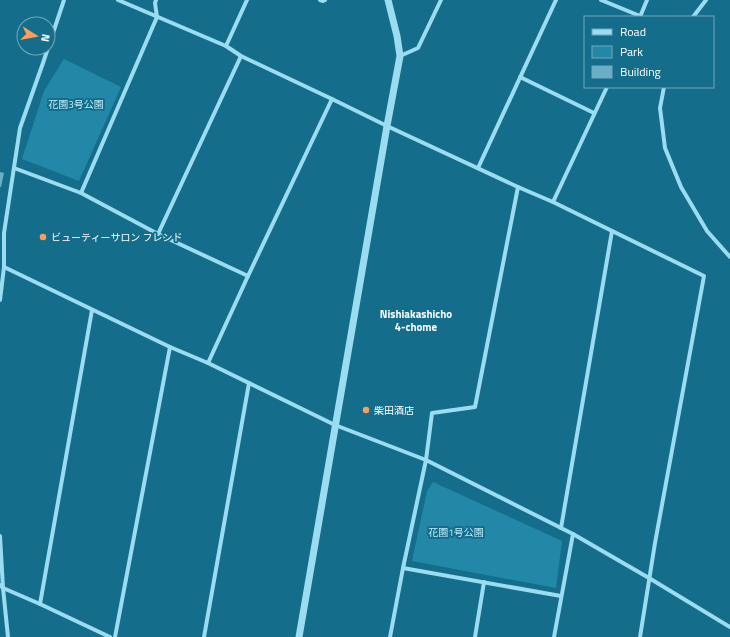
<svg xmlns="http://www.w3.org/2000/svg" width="730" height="637" font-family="'Titillium Web','Noto Sans JP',sans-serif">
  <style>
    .green { fill: #2388a8 }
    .building { fill: #69afc5 }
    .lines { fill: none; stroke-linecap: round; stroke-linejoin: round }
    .minor { stroke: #9cdcf0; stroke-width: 4 }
    .tertiary { stroke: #9cdcf0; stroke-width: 7 }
    .poi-dot { fill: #ff9d5b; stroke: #146d8b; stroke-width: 1.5 }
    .labels { text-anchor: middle; stroke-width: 4; stroke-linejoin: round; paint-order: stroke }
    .park-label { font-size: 10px; fill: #c3eefc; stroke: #146d8b }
    .poi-label { font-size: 10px; fill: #fff; stroke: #146d8b; text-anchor: start }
    .neighbourhood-label { font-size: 11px; font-weight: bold; fill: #fff; stroke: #146d8b }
  </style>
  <rect width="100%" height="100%" fill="#146d8b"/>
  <g class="green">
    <polygon points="64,59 121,87 79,181 22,159 44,91"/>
    <polygon points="433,482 562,541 556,588 412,561 427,491"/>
  </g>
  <polygon class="building" points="0,172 4,173 1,187 0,187"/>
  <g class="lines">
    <g class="minor">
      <polyline points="118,0 226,46 241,56 332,99 387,126 518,187 553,202 704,276 655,543 640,637"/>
      <polyline points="320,0 323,1 325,0"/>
      <polyline points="601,0 640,16"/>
      <polyline points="640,17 647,0"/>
      <polyline points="693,17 706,0"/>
      <polyline points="226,46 247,0"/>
      <polyline points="400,56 418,48 441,0"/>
      <polyline points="520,77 594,113"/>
      <polyline points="664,87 660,108 665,148 681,187 707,231 730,257"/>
      <polyline points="14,168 81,193 158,234 248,276"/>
      <polyline points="478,168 556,0"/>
      <polyline points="81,193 157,17 155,3 156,0"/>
      <polyline points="553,202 607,87"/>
      <polyline points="158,234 241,56"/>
      <polyline points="4,267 170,347 208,363 335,425 426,460 573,534 649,578 730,627"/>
      <polyline points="0,300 4,267 4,233 20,128 43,63 64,0"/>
      <polyline points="208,363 248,276 332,99"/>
      <polyline points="561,528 612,231"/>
      <polyline points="0,536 3,588 8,637"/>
      <polyline points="403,568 561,596"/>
      <polyline points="0,585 3,588 40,604 110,637"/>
      <polyline points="40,604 92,310"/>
      <polyline points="115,637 170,347"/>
      <polyline points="204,637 249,383"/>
      <polyline points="390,637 403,568 426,460 432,413 475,407 518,187"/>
      <polyline points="475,637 484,582"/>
      <polyline points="554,637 573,534"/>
    </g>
    <polyline class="tertiary" points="299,637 387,126 400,56 397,36 388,0"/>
  </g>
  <g class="poi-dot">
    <circle cx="43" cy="237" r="4"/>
    <circle cx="366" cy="410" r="4"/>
  </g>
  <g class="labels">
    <g class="park-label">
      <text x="76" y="108">花園3号公園</text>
      <text x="456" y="536">花園1号公園</text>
    </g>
    <g class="poi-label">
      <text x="51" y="241">ビューティーサロン フレンド</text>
      <text x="374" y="414">柴田酒店</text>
    </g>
    <g class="neighbourhood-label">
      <text x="416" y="318">Nishiakashicho<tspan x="416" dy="13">4-chome</tspan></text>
    </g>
  </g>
  <rect x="584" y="16" width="130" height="72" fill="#146d8b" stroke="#72a7b9"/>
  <rect x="592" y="29" width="20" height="6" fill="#9cdcf0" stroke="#72a7b9"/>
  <text x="620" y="36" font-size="12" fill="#ffffff">Road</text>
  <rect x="592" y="46" width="20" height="12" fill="#2388a8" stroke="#72a7b9"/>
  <text x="620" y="56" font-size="12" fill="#ffffff">Park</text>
  <rect x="592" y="66" width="20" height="12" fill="#69afc5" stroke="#72a7b9"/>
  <text x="620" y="76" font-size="12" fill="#ffffff">Building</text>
  <g transform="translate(36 36) rotate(101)"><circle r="19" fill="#146d8b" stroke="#72a7b9"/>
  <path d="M0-3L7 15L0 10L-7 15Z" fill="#ff9d5b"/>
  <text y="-6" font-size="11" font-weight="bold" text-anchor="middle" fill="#ffffff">N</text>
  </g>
</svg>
